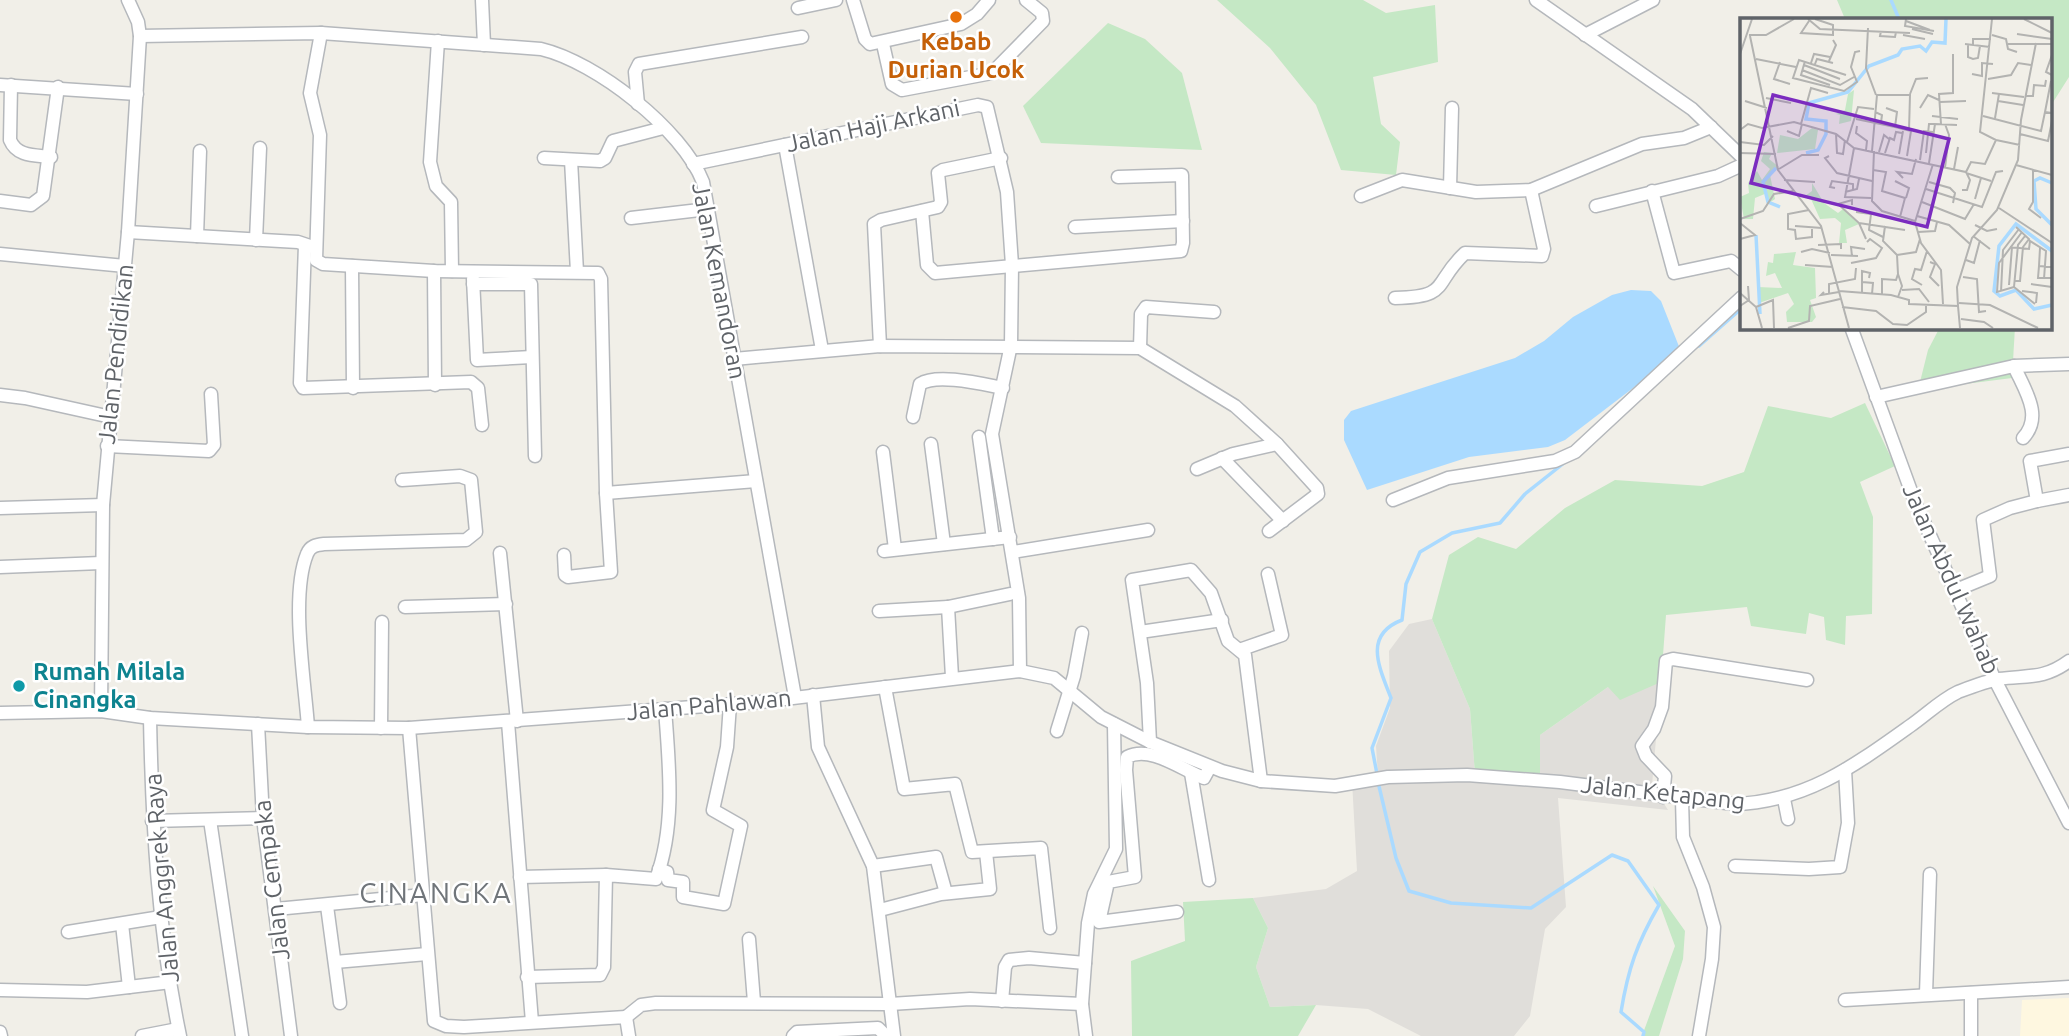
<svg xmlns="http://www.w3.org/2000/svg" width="2069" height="1036" font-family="Ubuntu,sans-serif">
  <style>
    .commercial { fill: #fef7e0 }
    .industrial { fill: #e0deda }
    .green { fill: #c5e8c5 }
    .water { fill: #aadaff }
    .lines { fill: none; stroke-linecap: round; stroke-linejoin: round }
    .stream { stroke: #aadaff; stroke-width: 3.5 }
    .minor-casing { stroke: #b5b8bc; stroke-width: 15 }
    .minor { stroke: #fff; stroke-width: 12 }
    .food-dot { fill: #e8710a; stroke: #fff; stroke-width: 2.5 }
    .culture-dot { fill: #0f9aa8; stroke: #fff; stroke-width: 2.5 }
    .labels { text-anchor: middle; stroke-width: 5; stroke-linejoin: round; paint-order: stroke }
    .food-label { font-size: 24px; font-weight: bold; fill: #c56008; stroke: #fff }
    .street-label { font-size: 24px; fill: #5f6368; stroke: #fff }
    .culture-label { font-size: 24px; font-weight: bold; fill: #0d838f; stroke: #fff; text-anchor: start }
    .quarter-label { font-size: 28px; letter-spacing: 2px; fill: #70757a; stroke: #fff }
    .inset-river { fill: none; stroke: #aadaff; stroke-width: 3.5 }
    .inset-road { fill: none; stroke: #b3b3b1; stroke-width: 2 }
    .view { fill: #7b2cbf; fill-opacity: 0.15; stroke: #7b2cbf; stroke-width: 3.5 }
    .inset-edge { fill: none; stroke: #5f6368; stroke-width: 3.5 }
  </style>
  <rect width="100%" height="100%" fill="#f1efe8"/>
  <polygon class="commercial" points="2069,998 2069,1036 2020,1036 2022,1000"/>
  <polygon class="industrial" points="1432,619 1470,709 1475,774 1540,776 1540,735 1608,687 1661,682 1652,785 1668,810 1558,798 1566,907 1545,929 1530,1016 1514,1036 1421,1036 1368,1009 1316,1005 1270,1007 1256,967 1268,928 1253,898 1326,889 1357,871 1352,781 1378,776 1376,746 1390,708 1389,651 1409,624"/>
  <g class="green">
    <polygon points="1217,0 1363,0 1386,13 1435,5 1438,62 1373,77 1381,124 1400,142 1396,175 1341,170 1316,105 1270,48"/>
    <polygon points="1837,0 2069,0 2069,77 2050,107 2050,19 1845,19"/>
    <polygon points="1108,23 1145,39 1182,73 1202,150 1041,143 1023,106"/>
    <polygon points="1940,327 2015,327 2012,378 1918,390 1928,350"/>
    <polygon points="1865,403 1895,466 1860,482 1873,517 1872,614 1846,616 1845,645 1826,640 1824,617 1809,613 1806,634 1751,626 1747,607 1666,615 1661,682 1620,700 1608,687 1540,735 1540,776 1475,774 1470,709 1432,619 1449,555 1478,537 1516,549 1565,508 1615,480 1702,486 1744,472 1768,406 1831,418"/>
    <polygon points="1653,886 1685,931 1683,959 1659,1036 1642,1036 1675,946"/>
    <polygon points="1253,898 1268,928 1256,967 1270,1007 1316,1005 1298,1036 1132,1036 1131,961 1185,941 1183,902"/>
  </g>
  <polygon class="water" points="1631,290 1651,291 1661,301 1680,349 1675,356 1565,440 1548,447 1469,457 1367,490 1344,440 1344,420 1351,411 1515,358 1544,341 1573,317 1612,295"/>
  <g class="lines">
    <g class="stream">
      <polyline points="1891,0 1899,19"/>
      <polyline points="1699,346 1742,308"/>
      <path d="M1377,774L1372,748L1391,698C1379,667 1363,635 1402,620L1406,584L1420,552L1452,533L1500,523L1525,494L1564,463"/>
      <path d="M1378,782L1396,858L1409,891L1451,903L1531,908L1612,855L1628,861L1659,905C1637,943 1628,969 1621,1012L1644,1032L1643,1036"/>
    </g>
    <defs>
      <g id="minor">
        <polyline points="482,0 484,45"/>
        <polyline points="853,0 865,39 870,44 961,24 977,14 989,0"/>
        <polyline points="1536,0 1692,109 1742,157"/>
        <polyline points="798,8 836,0"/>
        <polyline points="321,33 310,93 320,135 316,260 323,264 434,271 598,273 601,279 606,493 756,481"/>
        <polyline points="1585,35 1653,0"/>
        <path d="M140,36L321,33L541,49C596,62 682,129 703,182L795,697"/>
        <polyline points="438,41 430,162 436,186 451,202 452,271"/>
        <polyline points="883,44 892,84 902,90 992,73 1043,21 1042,13 1026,0"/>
        <polyline points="0,85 137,94"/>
        <path d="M11,85L10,140C17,157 35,155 51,157"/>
        <polyline points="638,104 635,72 639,64 802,37"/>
        <polyline points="785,145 822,350"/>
        <polyline points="544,158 600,161 605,158 613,141 663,128"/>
        <polyline points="571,160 577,272"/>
        <polyline points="693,164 978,105 987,107 1007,192 1012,265 1011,345 992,434 1019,598 1020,671"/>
        <polyline points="1450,188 1452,108"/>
        <polyline points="1652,191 1674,273 1731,261 1742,270"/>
        <polyline points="1361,196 1402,180 1476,192 1531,190 1642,144 1684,138 1711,127"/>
        <polyline points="0,201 31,205 43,196 58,87"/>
        <polyline points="1596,206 1718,176 1742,165"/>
        <polyline points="922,211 927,265 935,273 1181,251 1183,243 1182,175 1118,177"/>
        <polyline points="631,218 708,209"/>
        <polyline points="1075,227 1183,221"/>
        <polyline points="128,232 298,242 313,247"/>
        <polyline points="197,236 200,151"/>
        <polyline points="256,240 260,148"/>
        <polyline points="305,245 300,383 303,388 471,382 478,388 482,425"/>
        <polyline points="0,254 125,266"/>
        <polyline points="352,266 353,388"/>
        <polyline points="434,271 435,385"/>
        <polyline points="473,279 477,360 532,357"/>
        <polyline points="473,284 531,284 535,456"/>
        <path d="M1395,298C1451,297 1432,284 1465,253L1542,256L1544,249L1531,190"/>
        <polyline points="1851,327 1915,502 1995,680 2069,823"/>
        <polyline points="880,346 874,224 881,220 938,207 941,202 938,173 943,170 1001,158"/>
        <polyline points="1140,348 1141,314 1146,307 1214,312"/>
        <polyline points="734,359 880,346 1140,348 1235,406 1277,444 1317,488 1318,494 1269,531"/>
        <path d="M2014,366C2024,389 2044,416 2023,438"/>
        <polyline points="0,395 25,398 111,417"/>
        <polyline points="1876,397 2014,366 2069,364"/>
        <path d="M913,417L920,384C937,373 982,384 1003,388"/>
        <polyline points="979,437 993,539"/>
        <polyline points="931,444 944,544"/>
        <polyline points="107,446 209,451 214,445 211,394"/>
        <polyline points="883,452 895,549"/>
        <polyline points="1222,458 1283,521"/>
        <polyline points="1197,469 1233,454 1277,444"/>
        <polyline points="1393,500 1448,478 1555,461 1575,452 1742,297"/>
        <polyline points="2037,501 2069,495"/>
        <polyline points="0,508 103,505"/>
        <polyline points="884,551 1010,537"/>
        <polyline points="1013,552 1148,530"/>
        <polyline points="500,553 517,721"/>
        <polyline points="564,555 565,575 568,577 611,572 606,493"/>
        <polyline points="0,567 101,563"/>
        <polyline points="1956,590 1990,576 1983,520 2010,508 2037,501 2030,461 2069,454"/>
        <polyline points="405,607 506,604"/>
        <polyline points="948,607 952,677"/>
        <polyline points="879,611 948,607 1010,594"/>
        <polyline points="1140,632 1222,620"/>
        <polyline points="1242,649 1282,635 1268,574"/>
        <polyline points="885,687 904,789 955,784 972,852 1041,848 1050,928"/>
        <polyline points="813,695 818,747 873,866 894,1036"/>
        <polyline points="101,711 103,505 128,232 140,36 138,22 128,0"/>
        <path d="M0,713L101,711L150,718L308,727L409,728L760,702L1020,671L1054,678L1101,717L1150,742L1222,771L1261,781L1335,786L1388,777L1467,775L1560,782L1734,804C1805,802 1854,766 1910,726C1926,715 1941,700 1958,692C1971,687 1986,681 1999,679C2027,675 2043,680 2069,661"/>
        <path d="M150,718C152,825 158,931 180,1036"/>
        <polyline points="508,722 532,1022"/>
        <polyline points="258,724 263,818 291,1036"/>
        <path d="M308,727C305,682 290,596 307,554C310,546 316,545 324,544L466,540L476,532L471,480L460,476L402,480"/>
        <polyline points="381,728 382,622"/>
        <polyline points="409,728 434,1021 446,1026 464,1027 626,1017 629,1036"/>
        <polyline points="1057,731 1074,676 1082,633"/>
        <polyline points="1150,742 1147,683 1132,580 1191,570 1211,593 1228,641 1245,655 1261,781"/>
        <polyline points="1191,773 1209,880"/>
        <polyline points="1663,797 1665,776 1646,756 1642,746 1654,729 1662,707 1666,661 1673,659 1807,680"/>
        <polyline points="1682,799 1683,837 1703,887 1714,927 1712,959 1699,1036"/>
        <polyline points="1784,799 1788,819"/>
        <polyline points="210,820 242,1036"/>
        <polyline points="152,821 263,818"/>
        <polyline points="873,866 936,857 946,893"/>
        <polyline points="1735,866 1809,869 1840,867 1848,823 1845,770"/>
        <polyline points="659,869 667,872 668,880 683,882 683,897 724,904 741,826 713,810 727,747 730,704"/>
        <polyline points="520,877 606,875"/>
        <polyline points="327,906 340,1003"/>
        <polyline points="276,909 423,895"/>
        <polyline points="880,910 941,894 990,889 986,852"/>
        <path d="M1177,912L1099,922L1108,882L1135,877L1126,770L1127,757C1151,745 1182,770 1204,778L1210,767"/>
        <polyline points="122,924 129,987"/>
        <polyline points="68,932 161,917"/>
        <polyline points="749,939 754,1002"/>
        <polyline points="335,962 427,954"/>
        <path d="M527,977L600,975L604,967L606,875L656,879C676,825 669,764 665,709"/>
        <polyline points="0,990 87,992 171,982"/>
        <polyline points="1926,994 1930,874"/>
        <polyline points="1845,1000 2069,987"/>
        <polyline points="1002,1001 1005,967 1009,960 1029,958 1085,963"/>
        <polyline points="626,1017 641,1005 656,1003 890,1004 970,999 1082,1004"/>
        <polyline points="0,1032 1,1036"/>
        <polyline points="142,1036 178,1029"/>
        <polyline points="793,1036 797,1032 878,1028 886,1036"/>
        <polyline points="1086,1036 1082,1004 1088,923 1094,894 1116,849 1114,724"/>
        <polyline points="1971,1036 1971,993"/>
      </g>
    </defs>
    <use href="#minor" class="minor-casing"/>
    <use href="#minor" class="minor"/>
  </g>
  <circle class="food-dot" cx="956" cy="17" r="7"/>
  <circle class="culture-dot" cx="19" cy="686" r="7"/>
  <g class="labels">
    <g class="food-label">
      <text x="956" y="50">Kebab<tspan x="956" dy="28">Durian Ucok</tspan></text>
    </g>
    <g class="street-label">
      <text transform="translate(873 126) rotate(-12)" y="8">Jalan Haji Arkani</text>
      <text transform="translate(719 281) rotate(79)" y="8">Jalan Kemandoran</text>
      <text transform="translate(116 354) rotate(-84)" y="8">Jalan Pendidikan</text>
      <text transform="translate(1951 579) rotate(66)" y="8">Jalan Abdul Wahab</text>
      <text transform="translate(709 705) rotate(-5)" y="8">Jalan Pahlawan</text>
      <text transform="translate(1663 793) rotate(6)" y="8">Jalan Ketapang</text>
      <text transform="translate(162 878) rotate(-95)" y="8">Jalan Anggrek Raya</text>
      <text transform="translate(272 880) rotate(-97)" y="8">Jalan Cempaka</text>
    </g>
    <g class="culture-label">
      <text x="33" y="680">Rumah Milala<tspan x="33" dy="28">Cinangka</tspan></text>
    </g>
    <g class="quarter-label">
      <text x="436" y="903">CINANGKA</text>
    </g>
  </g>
  <g transform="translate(1740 18)">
    <rect width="312" height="312" fill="#f1efe8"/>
    <path d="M114,72L111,103L99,106L100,97L96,96L105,92L108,76ZM72,110L78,112L75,131L37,135L40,117L58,121ZM24,134L32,135L29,141L39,149L30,157L35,181L29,185L27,175L15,180L13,201H4L0,179L9,175L8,165L17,153L22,162L30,151L21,143ZM72,165L84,185L98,195L103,191L119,206L105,212L107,225H99L101,205L95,200L80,201L71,181L65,178L72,173ZM56,234L53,247L75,250L76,280L70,282L76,299L72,304H47L46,294L54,286L48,275L19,285L18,269L42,270L35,255L26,258L28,244L33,245L34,236Z" fill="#c5e8c5"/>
    <path class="inset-river" d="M66,135L78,132L86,116V103L66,101L69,85L108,74L129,48L158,37L162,31L180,28L186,33L192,24L205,25L206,1M36,150L23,164L28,184L40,189M312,165L300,160L294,163L296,191L312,207M16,217L20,296M312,233L276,206L259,228L254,273L260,278L276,272L294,291L312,287"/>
    <path class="inset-road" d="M68,1L80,11L170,15M166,1L165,8L194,13M284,1L312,15M69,3L61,15L93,17V7L75,1M166,3L190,12M128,10L126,50L136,77M172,11L193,16M141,13L140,18L155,19L156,14M277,16L312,21M9,17H26L54,1M163,17L185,21M252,17L266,21L268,31L277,34M10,18L38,152L81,208L109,310M225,26L250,29M268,26H312M228,27V39L233,41L238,40L240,28M233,27V21H251M0,36L12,1M312,37L306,54L312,57M16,41L56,49M65,43L61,57L90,67M89,43L96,27L93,22M40,44L34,61L50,66M71,45L74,36L90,39M75,46L77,41L93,45M64,47L100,61M62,52L100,67L114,59M232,56L242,58V45L253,46M106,57L59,42L53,60L104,73L117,64L111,49L115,34L120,33M248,61L271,57L278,45L291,47M311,63L305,94L312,95M252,75L284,79M170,76L176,61L188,60M136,77H170L169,112M285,78H293L294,67L305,68L306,62M26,80L51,85M5,83L27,90M258,83L283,87M200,84L226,83M146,90L157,94L155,109L171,113L167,138M180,90L188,77L199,82M192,98L218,101M243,98L301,113L305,94M255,100L259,76M116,101L155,109M134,103L141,104L142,97L135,94M61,106L71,70L88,75M195,106L217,107M201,106L199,76L213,75V36M205,106L209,117L205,150M117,108L116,115L127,123L126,132M0,112L8,106L22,110L54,104L96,116L114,130L226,154L231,144L245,146L256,122L240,114L252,1M47,113L59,118L62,106M96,116L97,135L103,136L105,122M280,116L308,123L312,103M256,122L280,127M0,124L24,127L33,118M107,124L118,89L134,91M114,130L105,179L131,180M132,133L137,77M134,133L132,183L142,193L175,203M139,134L144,117L149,121M0,135L36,136M145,135L150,120L154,122L156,114L162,115M186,135L189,106H195M159,136L163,113M89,138L85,140L97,155L132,163M180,142L184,113L193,114M189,145L195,106M193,146L175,204L181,225L201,252L203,286M276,147L312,157M39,151L62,137H79M214,151L218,129M293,151V184L289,191L301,200M133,152L146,154L142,173L165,180L160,199M226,155L251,163M163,160L157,154L172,156L176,141M44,162L75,164M155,163L169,170L166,180M189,164L210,170L215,175L213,185M95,170L90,169L92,163L113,166V172M186,171L242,189L256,154L263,153M222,172H227L230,162L226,154M105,174L117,171L119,161M235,181L241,160M182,184L225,201L234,186M112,187V182L98,186L119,205L126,221M259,190L312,225M69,192L48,196V211L55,212L56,221L72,219V211M116,194L131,196L129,212L143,219M177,198L209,207L230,226M0,201L23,193L34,176L53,173M0,205L15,217L0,221M119,205L165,212M235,207L247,213L257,211M55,208L82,210M178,214L195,213L197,204M233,218L250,231M78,227L101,226V231M270,229L289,231L290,223L306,233L304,261M300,230L299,248L312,249M61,234L72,231L90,235M91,237L118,238M157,237L176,234L180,221M112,238L111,229L125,231M226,242L234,245L240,222M190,244L195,246L190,259L199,268M111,245L136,240L142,230L130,221L127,224M65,247L93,249M299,248L298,260H312M158,256L162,268L158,279M223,259L237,261L239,294L246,293M275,263H280L283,229L289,221L276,209M122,264L133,265L132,276M291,266L312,269M182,267L172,261L175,251L181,252L187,233M269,267L272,229M274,269L257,274L259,245L282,214M274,269L278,227L285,218M274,269L295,286M162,272L179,271L189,284M99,273L151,277L169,282V286L218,288L220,310M282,273L297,275L296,285M84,274L81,277L99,274M261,274L263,232L279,211M0,275L16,289L22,310M122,275V253L130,255L129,260M89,276V266L115,261L116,250M142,276V261L156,262L158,256L157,237L143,223L145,208M219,285L250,287L298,310M0,288L9,282L8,268M218,288L217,269L232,220L257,192L278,142L281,102L296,25M16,289L33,282L34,310M102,289L136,293L153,306L167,307L186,294V286M221,301L244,304L253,310M48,310L69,303L70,288L100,281"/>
    <path class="view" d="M33,77L209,121L187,209L11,165Z"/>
    <rect width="312" height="312" class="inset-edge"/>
  </g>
</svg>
